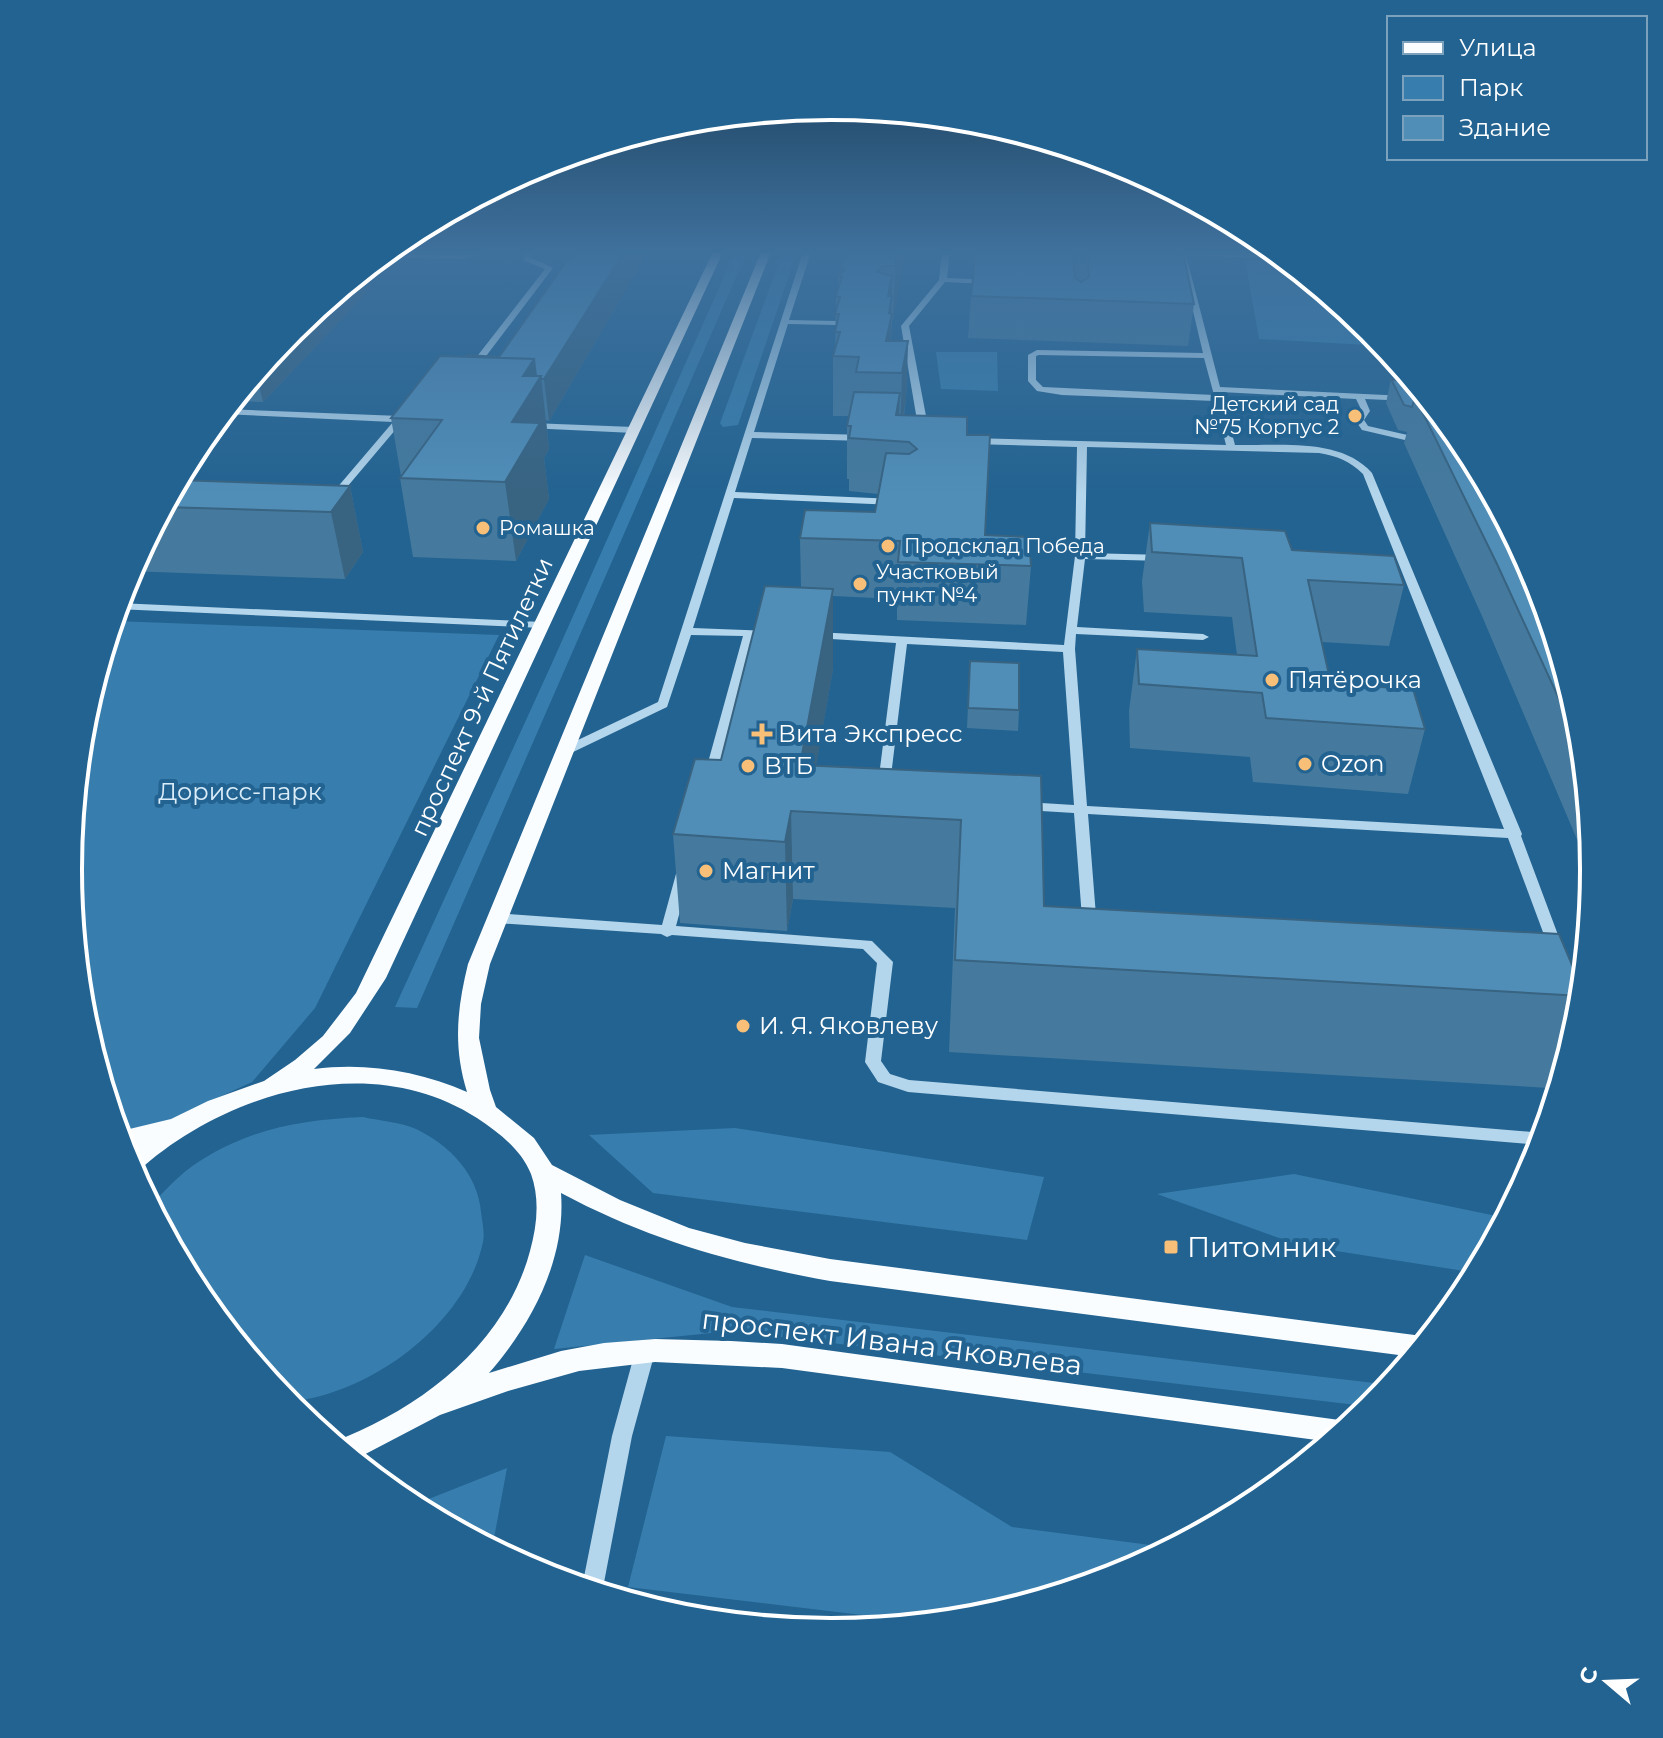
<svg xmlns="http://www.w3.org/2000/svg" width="1663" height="1738" font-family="Montserrat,sans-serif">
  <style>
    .green { fill: #377eae }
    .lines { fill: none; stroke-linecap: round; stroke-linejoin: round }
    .minor { fill: #b4d6ec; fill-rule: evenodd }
    .major { fill: #fafdff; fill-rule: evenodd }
    .wall { fill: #457a9e }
    .shaded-wall { fill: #386381 }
    .building { fill: #508eb8; stroke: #386381; stroke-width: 2 }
    .poi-dot { fill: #f7bf77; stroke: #236391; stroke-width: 3 }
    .labels { text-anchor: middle; stroke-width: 8; stroke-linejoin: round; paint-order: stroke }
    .far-poi-label { font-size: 20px; fill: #fff; stroke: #236391; text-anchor: start }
    .poi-label { font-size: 24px; fill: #fff; stroke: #236391; text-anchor: start }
    .street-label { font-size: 24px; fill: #fff; stroke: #236391 }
    .park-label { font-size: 24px; fill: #daedf9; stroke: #236391 }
    .near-poi-label { font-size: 28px; fill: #fff; stroke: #236391; text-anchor: start }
    .near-street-label { font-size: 28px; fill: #fff; stroke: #236391 }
    .rim { fill: none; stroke: #fff; stroke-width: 4 }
  </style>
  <rect width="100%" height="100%" fill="#236391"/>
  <g class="green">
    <polygon points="735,252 747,252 417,1008 395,1007 553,661"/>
    <polygon points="783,252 797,252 738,425 723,427 720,423"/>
    <polygon points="1245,260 1289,262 1372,329 1385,346 1259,339"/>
    <polygon points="936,352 997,352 998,391 941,389"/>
    <polygon points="113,621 499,635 315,1008 252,1082 145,1131 117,1131 83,1018 68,869 83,720"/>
    <path d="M363,1117C380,1121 401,1122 416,1129C450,1145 478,1175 481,1212C482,1221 485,1233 483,1242C466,1325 368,1396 286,1402L196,1293L150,1206C163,1193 176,1178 191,1167C246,1129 298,1120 363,1117Z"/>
    <polygon points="735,1128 1044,1177 1027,1240 653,1193 589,1135"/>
    <polygon points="1294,1174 1506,1218 1477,1273 1298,1245 1157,1194"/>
    <polygon points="585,1255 732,1307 1391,1385 1373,1407 731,1331 554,1349"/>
    <polygon points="666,1436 890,1452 1012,1527 1173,1548 1123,1575 980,1618 929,1623 628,1587"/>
    <polygon points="507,1468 492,1549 411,1506"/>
  </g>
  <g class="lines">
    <g class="minor">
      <polygon points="479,252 495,252 463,259 380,257 385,253 463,255"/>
      <polygon points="526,252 534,252 530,257 553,268 474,372 468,372 468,368 545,269 523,260"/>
      <polygon points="803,252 811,252 789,320 837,321 841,323 837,325 788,324 754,432 866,435 871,438 866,441 752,438 735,492 895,499 900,502 895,505 734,498 693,628 771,631 777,634 771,637 755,637 715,780 710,781 704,777 743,636 691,635 667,707 569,754 561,754 559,751 561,748 658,702"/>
      <polygon points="942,252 950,252 947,278 990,280 994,282 990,284 945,282 909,326 929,432 924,435 919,432 901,326 939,280"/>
      <path d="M1179,252L1282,256L1287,259L1186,255L1220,387L1427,397L1431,402L1365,399L1370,411L1364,420L1368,426L1425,439L1427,441L1422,444L1362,430L1355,420L1362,411L1356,399L1221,392L1235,445C1278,446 1341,437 1372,473L1522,834L1521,836L1564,951L1562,954H1552L1550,951L1508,838L1088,814L1096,916L1101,922L1094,927L1089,925L1082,918L1074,813L1025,810L1018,806L1025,802L1074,805L1063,652L907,644L891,776L896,784L889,788L884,787L879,776L896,643L815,638L809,635L815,632L1064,645L1075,556L1077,447L971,444L966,441L971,438L1226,445L1215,401L1062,395L1037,391L1028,381V355L1037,350L1203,353ZM1039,355L1204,358L1214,395L1043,387L1036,380V356ZM1087,447L1319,453C1337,456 1350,461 1363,474L1504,829L1087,806L1075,649L1076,634L1203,640L1209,637L1203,634L1077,627L1085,559L1165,561L1170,558L1165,555L1085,553Z"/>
      <polygon points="226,409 400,416 414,420 410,423 402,422 336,500 333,501 328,498 330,496 393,422 222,414"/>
      <polygon points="531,423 634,427 639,430 634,433 528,428 526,426"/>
      <polygon points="118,603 543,622 549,625 543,628 116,609"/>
      <polygon points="683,870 690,874 676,926 872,941 893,962 881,1061 890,1074 909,1080 1544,1133 1542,1145 908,1092 878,1082 865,1062 877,963 863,949 672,935 667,937 661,934 495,923 488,918 495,913 662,925 676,874"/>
      <polygon points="645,1344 652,1346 655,1352 632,1436 602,1593 582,1587 612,1436 635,1352 638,1346"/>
    </g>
    <path class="major" d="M713,252H723L386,978L350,1033L314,1069C365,1062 420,1071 467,1092C453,1047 457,1009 468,964L761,252H771L490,964L481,1004L479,1038L490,1090L496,1107L534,1138L552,1165L620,1200L689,1228L745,1243L830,1259L1430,1337L1414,1357L830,1281C732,1263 649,1240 561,1193C566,1259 532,1324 489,1373L561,1351L604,1343L655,1339L731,1341L782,1344L1354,1422L1331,1442L782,1368L655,1362L579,1371L508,1391L440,1415L354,1460L333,1442C420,1409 505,1345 530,1251C537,1226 540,1199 531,1174C521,1149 498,1132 477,1118C370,1049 225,1092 137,1172L132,1173L124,1154L134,1145L122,1148L117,1132L171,1119L208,1101L264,1081L295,1060L323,1036L356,993Z"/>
  </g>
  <g class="wall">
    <polygon points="540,252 648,252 549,421 546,420 549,449 544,458 549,499 516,561 413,557 400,478 401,476 391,418 499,357 570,257 541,256"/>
    <polygon points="976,252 1180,252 1194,304 1188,346 968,338 971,296"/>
    <polygon points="905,256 893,320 892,320 891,341 908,341 906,400 904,415 967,435 985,535 1031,566 1026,625 897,620 897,599 833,596 833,669 816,765 1041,776 1044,906 1583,991 1582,1005 1549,1088 949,1052 955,908 793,899 787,931 680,923 673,834 721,760 801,587 800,538 875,512 878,494 849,491 849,479 847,479 847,426 849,416 833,416 833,356 835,352 836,296 838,288 838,276 841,273 841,266"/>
    <polygon points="371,288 263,402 233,401 292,329"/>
    <polygon points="1391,379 1417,385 1580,720 1593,845 1579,844 1482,616 1404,443 1407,432 1398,430 1386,403"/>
    <polygon points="178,480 350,486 363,552 345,579 129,571"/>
    <polygon points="1150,523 1292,550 1404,585 1389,646 1322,642 1331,684 1425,729 1408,794 1253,782 1250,757 1130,748 1129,711 1137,649 1237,655 1232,617 1144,612 1142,581"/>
    <polygon points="970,661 1019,710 1018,731 967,728"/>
  </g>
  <g class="shaded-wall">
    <polygon points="624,252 648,252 549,421 544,379"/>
    <polygon points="897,252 905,252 905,256 893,320 895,266"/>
    <polygon points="368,267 371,288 263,402 256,372 327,300"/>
    <polygon points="892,276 890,373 886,373 888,296"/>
    <polygon points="908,341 906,400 900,433 902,373"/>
    <polygon points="534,359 541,376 549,449 544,458 549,499 516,561 505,482 512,422 523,376"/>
    <polygon points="900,393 898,442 896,415"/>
    <polygon points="350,486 363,552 345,579 331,512"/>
    <polygon points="833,589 833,669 808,812 800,765"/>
    <polygon points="791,811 793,899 787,931 785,842"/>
  </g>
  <g class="building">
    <polygon points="573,252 624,252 544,379 541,379 541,376 536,376 534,359 466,357 467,355 499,357"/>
    <polygon points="845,252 897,252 895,266 883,266 877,272 892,276 888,296 892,296 889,313 892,314 886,341 908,341 902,373 856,372 859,357 833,356 840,332 835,332 839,314 835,314 840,297 836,296 842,276 838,276 844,270 841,266"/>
    <polygon points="976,252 1073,252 1075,278 1081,282 1089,277 1087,252 1183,253 1194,304 971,296"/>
    <polygon points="327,300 261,367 292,329"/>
    <polygon points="440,356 534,359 523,376 541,376 512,422 540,423 505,482 400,478 442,420 391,418"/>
    <polygon points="1391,379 1417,385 1430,400 1415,397 1412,407 1404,405"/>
    <polygon points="854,392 900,393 896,415 967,417 967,435 990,435 985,535 1029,537 1031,566 898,562 900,541 800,538 805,510 875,512 886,453 909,454 917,449 909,442 849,438 851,426 847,426"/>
    <polygon points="1415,397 1430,400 1467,445 1537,577 1580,720 1583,751 1497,564"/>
    <polygon points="178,480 350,486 331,512 164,507"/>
    <polygon points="1150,523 1285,531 1292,550 1394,556 1404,585 1308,580 1331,684 1413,689 1425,729 1266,718 1262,693 1139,684 1137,649 1257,656 1242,558 1152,552"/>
    <polygon points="765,586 833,589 800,765 1041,776 1044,906 1559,934 1583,991 1582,996 955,960 961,820 791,811 785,842 673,834 695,759 721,760"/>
    <polygon points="970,661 1019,663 1019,710 968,708"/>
  </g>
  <linearGradient id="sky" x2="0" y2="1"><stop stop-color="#133650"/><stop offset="0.51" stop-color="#3f719d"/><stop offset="1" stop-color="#3f719d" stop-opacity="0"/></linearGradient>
  <rect width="1663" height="495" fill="url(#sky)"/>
  <g class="poi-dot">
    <circle cx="1355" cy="416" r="8"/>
    <circle cx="483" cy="528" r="8"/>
    <circle cx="888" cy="546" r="8"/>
    <circle cx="860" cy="584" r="8"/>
    <circle cx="1272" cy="680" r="8"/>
    <path d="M758 722h8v8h8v8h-8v8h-8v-8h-8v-8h8z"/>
    <circle cx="1305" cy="764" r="8"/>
    <circle cx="748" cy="766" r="8"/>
    <circle cx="706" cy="871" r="8"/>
    <circle cx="743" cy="1026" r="8"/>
    <rect x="1163" y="1239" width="16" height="16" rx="4"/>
  </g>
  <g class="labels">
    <g class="far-poi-label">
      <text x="1339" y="411" text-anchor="end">Детский сад<tspan x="1339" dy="23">№75 Корпус 2</tspan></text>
      <text x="499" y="535">Ромашка</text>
      <text x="904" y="553">Продсклад Победа</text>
      <text x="876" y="579">Участковый<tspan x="876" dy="23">пункт №4</tspan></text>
    </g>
    <g class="poi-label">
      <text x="1288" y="688">Пятёрочка</text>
      <text x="778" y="742">Вита Экспресс</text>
      <text x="1321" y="772">Ozon</text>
      <text x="764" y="774">ВТБ</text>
      <text x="722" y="879">Магнит</text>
      <text x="759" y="1034">И. Я. Яковлеву</text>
    </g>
    <g class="street-label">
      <text transform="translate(482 697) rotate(-65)" y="8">проспект 9-й Пятилетки</text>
    </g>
    <g class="park-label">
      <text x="240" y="800">Дорисс-парк</text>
    </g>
    <g class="near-poi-label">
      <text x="1187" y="1257">Питомник</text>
    </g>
    <g class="near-street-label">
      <text transform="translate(892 1342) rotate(7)" y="10">проспект Ивана Яковлева</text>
    </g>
  </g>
  <path d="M0 0H1663V1738H0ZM82 869a749 749 0 1 1 1498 0a749 749 0 1 1-1498 0Z" fill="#236391" fill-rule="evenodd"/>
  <path class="rim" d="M82 869a749 749 0 1 1 1498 0a749 749 0 1 1-1498 0Z"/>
  <rect x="1387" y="16" width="260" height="144" fill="#236391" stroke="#7ba1bd" stroke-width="2"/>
  <rect x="1403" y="42" width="40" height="12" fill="#fafdff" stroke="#7ba1bd" stroke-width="2"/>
  <text x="1459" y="56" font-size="24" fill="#ffffff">Улица</text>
  <rect x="1403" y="76" width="40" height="24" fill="#377eae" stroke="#7ba1bd" stroke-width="2"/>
  <text x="1459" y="96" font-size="24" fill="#ffffff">Парк</text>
  <rect x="1403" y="116" width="40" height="24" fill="#508eb8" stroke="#7ba1bd" stroke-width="2"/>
  <text x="1459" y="136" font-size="24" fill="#ffffff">Здание</text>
  <g transform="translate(1607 1682) rotate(289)" stroke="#236391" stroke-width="6" paint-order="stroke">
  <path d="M0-6L14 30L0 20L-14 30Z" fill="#ffffff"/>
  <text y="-12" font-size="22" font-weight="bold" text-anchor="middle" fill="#ffffff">С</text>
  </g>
</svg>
